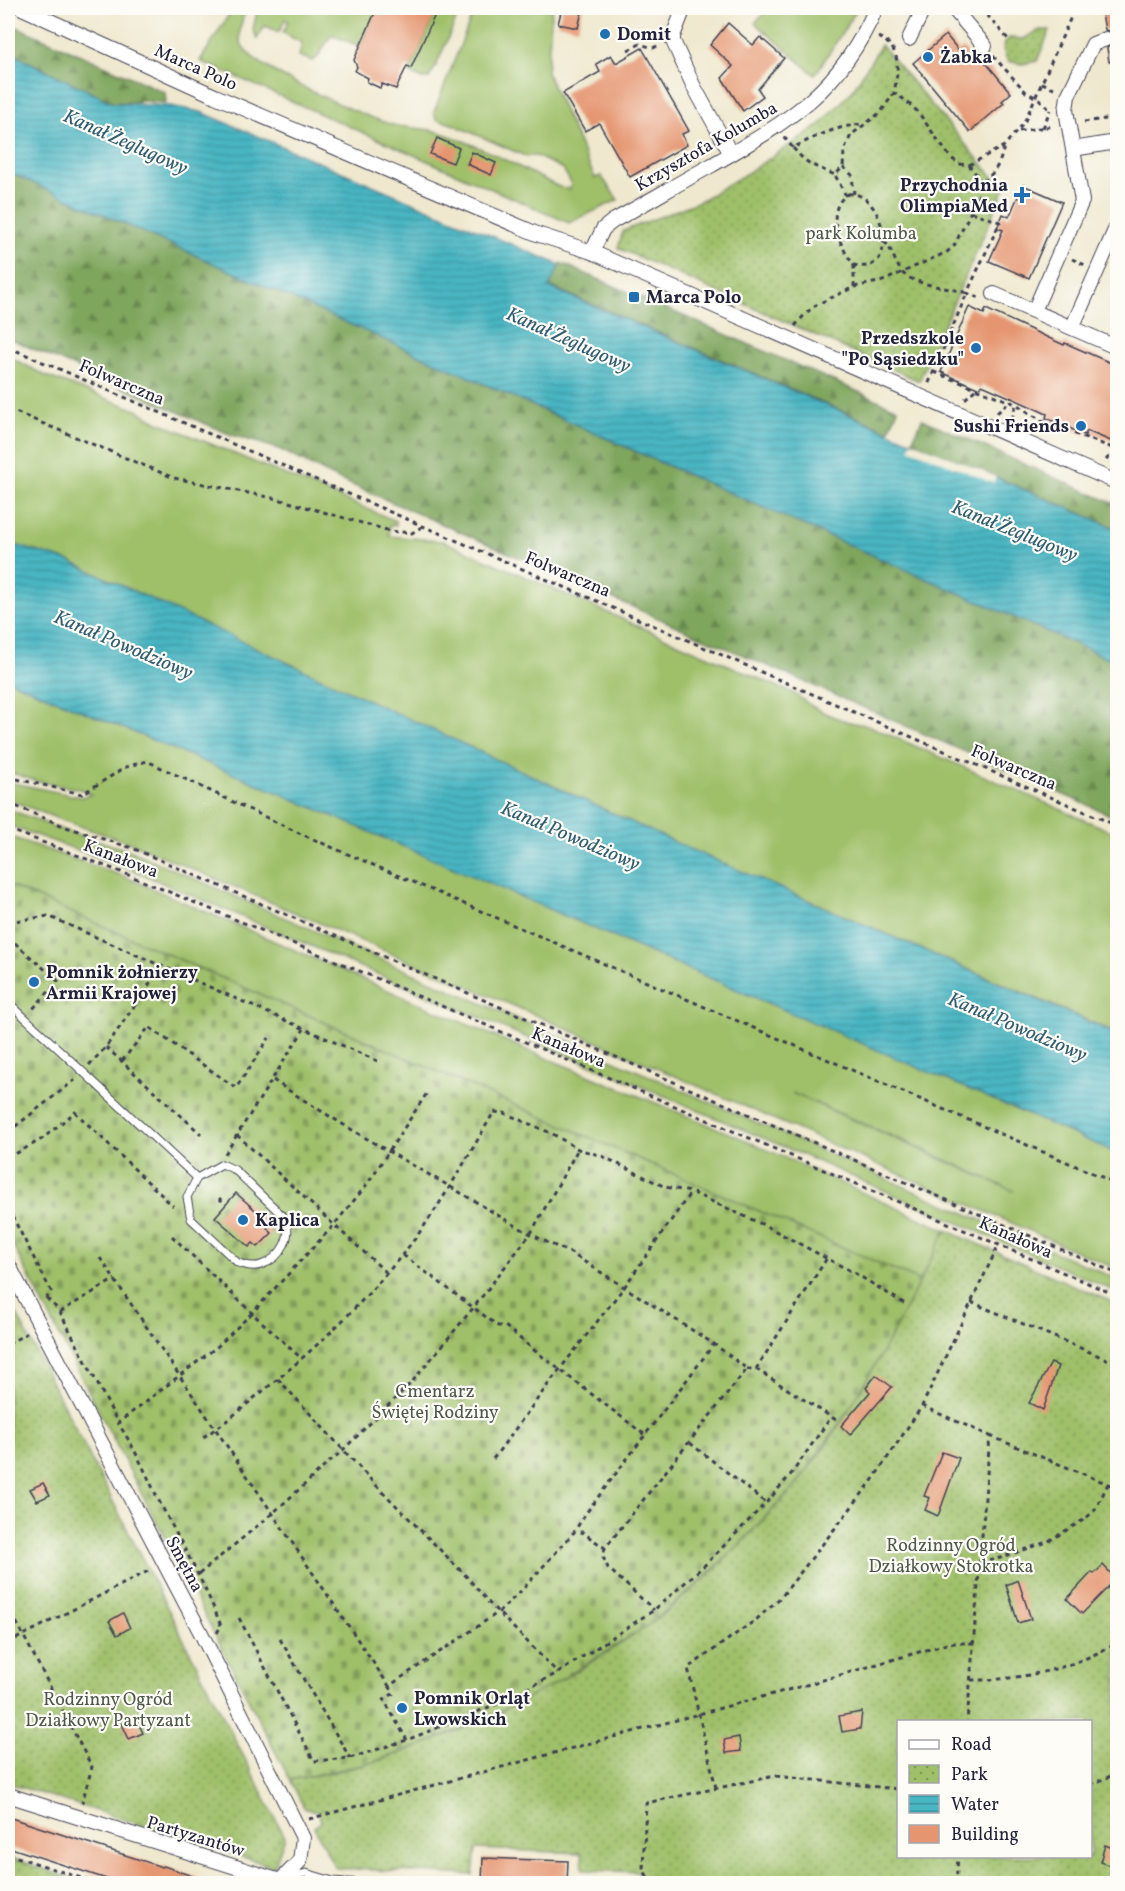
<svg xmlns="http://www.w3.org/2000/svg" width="1125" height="1891" font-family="Vollkorn,serif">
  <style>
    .grass { fill: #9fc069; stroke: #607152; stroke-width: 1.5; fill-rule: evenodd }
    .forest { fill: url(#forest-firs); stroke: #50644c; stroke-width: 1.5 }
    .cemetery { fill: url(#cemetery-stones); stroke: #607152; stroke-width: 1.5 }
    .park { fill: url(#park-dots); stroke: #607152; stroke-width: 1.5; fill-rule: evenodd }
    .water { fill: url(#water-rules); stroke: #356c7f; stroke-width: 1.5 }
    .pier { fill: #efe8ce }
    .building { fill: #e59671 }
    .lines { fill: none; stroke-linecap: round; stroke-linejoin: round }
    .lane-casing { stroke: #414051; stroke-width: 9 }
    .street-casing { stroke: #414051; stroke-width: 16 }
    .path { stroke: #414051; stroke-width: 3; stroke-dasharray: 4.5 4.5; stroke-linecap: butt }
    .lane { stroke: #fff; stroke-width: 7 }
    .street { stroke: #fff; stroke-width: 14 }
    .poi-dot { fill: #1f6fb2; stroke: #fdfcf7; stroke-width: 2 }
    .labels { text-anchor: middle; stroke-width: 4.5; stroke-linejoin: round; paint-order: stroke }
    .poi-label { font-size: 18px; font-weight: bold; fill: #22223b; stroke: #fdfcf7; text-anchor: start }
    .street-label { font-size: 18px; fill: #22223b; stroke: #fdfcf7 }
    .park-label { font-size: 18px; fill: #4e594b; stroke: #fdfcf7 }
    .water-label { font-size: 20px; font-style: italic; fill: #315d71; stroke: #fdfcf7 }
  </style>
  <defs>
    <pattern id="forest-firs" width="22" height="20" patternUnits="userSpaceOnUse" patternTransform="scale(1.5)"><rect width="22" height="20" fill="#7fa65d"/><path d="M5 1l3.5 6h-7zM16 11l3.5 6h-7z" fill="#68874e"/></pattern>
    <pattern id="cemetery-stones" width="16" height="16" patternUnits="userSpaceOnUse" patternTransform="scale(1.5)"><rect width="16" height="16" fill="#9fc069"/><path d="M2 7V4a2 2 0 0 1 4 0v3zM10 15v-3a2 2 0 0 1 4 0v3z" fill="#819c58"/></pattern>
    <pattern id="park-dots" width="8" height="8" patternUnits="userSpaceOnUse" patternTransform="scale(1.5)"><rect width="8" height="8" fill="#9fc069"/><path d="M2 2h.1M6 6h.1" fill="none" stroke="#819c58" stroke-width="1.8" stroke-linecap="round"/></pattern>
    <pattern id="water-rules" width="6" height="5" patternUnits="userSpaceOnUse" patternTransform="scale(1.5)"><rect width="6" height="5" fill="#48b6c3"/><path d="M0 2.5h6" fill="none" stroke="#3c94a0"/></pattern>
  </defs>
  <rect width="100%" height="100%" fill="#fdfcf7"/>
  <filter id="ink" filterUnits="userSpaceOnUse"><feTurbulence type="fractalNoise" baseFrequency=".0167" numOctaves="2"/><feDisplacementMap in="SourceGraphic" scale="12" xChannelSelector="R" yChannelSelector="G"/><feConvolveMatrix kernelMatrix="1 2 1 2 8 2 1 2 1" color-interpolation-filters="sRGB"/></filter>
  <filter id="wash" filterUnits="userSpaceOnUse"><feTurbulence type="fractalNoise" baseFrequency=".008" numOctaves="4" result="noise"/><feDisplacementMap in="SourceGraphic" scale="24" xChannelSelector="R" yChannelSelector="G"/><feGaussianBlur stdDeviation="1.35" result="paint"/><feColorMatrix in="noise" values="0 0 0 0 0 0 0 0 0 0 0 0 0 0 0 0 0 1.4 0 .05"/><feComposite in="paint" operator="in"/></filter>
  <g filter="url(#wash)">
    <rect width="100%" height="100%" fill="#efe8ce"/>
    <g class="grass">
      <path d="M233,8H247C242,18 236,36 243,47C258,71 363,116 393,125C409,129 426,127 442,133C483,147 521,168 559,187L570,189L571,183L563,169L536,156H525L452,124L436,119L434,112L475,8H552L547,73L595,178L601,176L618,200L569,223L200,61Z"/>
      <polygon points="258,8 377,8 360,46 331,35 318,57 312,61 299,56 302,43 283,33 288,21 285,19 279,32 265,26 257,39 253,29"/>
      <polygon points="438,8 461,8 436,66 429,78 423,79 409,73"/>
      <polygon points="769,8 858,8 815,75 755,23"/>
      <path d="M8,356L46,376L137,410L158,422L396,521V525H390L389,536L443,541L795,694C814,710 842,723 867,725L1117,834V1033L685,847L69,561L8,543Z"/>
      <path d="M8,680L272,790L1117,1153V1269L533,1014L134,844L61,820L8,799V782L81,797L91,794L84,790L37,781L8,772ZM792,1093L913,1145L1014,1191Z"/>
      <polygon points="8,809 60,829 131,851 1117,1279 1117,1292 782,1146 125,867 13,827 8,825"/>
      <polygon points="8,836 123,876 522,1048 741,1138 946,1230 920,1281 8,885"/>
    </g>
    <g class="forest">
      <polygon points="8,23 165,92 166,103 145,101 113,103 8,52"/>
      <polygon points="8,172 689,475 1117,662 1117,818 336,478 279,449 229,434 8,338"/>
      <polygon points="561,263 898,409 889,431 549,286"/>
      <polygon points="922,419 1117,505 1117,529 912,441"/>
    </g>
    <polygon class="cemetery" points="8,885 920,1281 864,1388 799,1481 739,1545 692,1589 647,1626 545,1690 484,1719 422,1745 367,1764 290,1780 8,1236"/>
    <g class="park">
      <path d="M1040,30H1050L1037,61L1022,64L1008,61C1003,51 1000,46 1009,38L1023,39Z"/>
      <polygon points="881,45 1004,190 919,381 618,248 623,231 700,201 749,172 819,126 852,91"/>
      <path d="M946,1230L1117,1304V1883H640L639,1872L583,1870L582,1853L476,1849L473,1875L335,1868L314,1827L321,1822L318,1811L305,1809L290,1780C316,1775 344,1771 370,1763C468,1732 561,1686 645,1627C687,1598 725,1560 760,1523C773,1509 788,1495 800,1480C860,1403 902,1316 946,1230ZM898,1722H1090V1856H898Z"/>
      <polygon points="8,1297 285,1837 274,1867 8,1783"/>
      <polygon points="8,1857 85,1883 8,1883"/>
    </g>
    <g class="water">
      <polygon points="8,52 113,103 170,106 201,112 560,265 549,287 1117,529 1117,662 689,475 8,172"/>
      <polygon points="8,543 69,561 685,847 1117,1034 1117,1153 272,790 8,680"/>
    </g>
    <polygon class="pier" points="912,441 996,477 993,483 909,448"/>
    <g id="blocks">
      <g class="building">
        <polygon points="377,8 438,8 411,68 407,66 396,89 382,84 380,88 367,82 368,78 355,71 357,67 354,60"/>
        <polygon points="562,8 583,8 578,28 558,24"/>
        <polygon points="1101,8 1118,8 1118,61 1109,62 1107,48 1113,44 1115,36 1111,32 1105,30"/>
        <polygon points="728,23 753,45 760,37 784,58 758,89 763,96 743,111 722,78 733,66 710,45"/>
        <polygon points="946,35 959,51 963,48 971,57 977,52 1011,93 1002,101 1004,103 970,132 913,63"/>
        <polygon points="642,48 689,131 682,134 687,145 630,177 599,123 585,131 563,93 600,72 596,64 611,55 616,63"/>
        <polygon points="437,138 459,148 453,163 430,154"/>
        <polygon points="472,152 496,163 491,175 467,164"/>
        <polygon points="1023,185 1062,202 1029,278 989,261 1003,230 997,228 1003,214 1009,217"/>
        <polygon points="969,307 984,314 986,309 1064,345 1065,343 1118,366 1118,444 1087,431 1085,435 1046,418 1047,414 1014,399 982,385 980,389 941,372"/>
        <polygon points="236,1193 271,1224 267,1228 272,1233 258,1247 253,1243 249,1247 215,1217"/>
        <polygon points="1051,1363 1058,1366 1043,1410 1029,1403"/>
        <polygon points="876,1375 892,1387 850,1435 841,1426 870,1392 866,1388"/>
        <polygon points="942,1452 959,1458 938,1516 925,1510 930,1498 924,1496"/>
        <polygon points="43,1483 50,1495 37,1501 30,1489"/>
        <polygon points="1103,1565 1116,1579 1082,1614 1067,1599 1092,1572 1094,1574"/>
        <polygon points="1018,1580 1031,1619 1018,1623 1006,1585"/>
        <polygon points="123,1613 130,1628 117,1635 109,1621"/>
        <polygon points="862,1712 860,1729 842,1732 839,1716"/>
        <polygon points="132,1720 137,1720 143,1733 129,1739 122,1724"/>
        <polygon points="739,1737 741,1751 726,1753 724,1740"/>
        <polygon points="8,1817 162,1867 164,1866 206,1881 205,1884 122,1884 8,1847"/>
        <polygon points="1105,1845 1118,1850 1114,1867 1100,1862"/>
        <polygon points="483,1858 568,1861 567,1884 482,1883"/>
      </g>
    </g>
  </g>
  <g filter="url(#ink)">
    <use href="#blocks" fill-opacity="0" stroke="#414051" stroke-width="1.5"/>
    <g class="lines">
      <defs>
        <g id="lane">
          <polyline points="8,1002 197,1178"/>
          <path d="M222,1164L235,1170L283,1216C295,1234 282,1258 261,1265C253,1268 246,1265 238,1263L191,1219L187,1197L197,1178Z"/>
          <polyline points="285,1879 306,1873 333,1881 377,1884"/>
        </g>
        <g id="street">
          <polyline points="22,8 215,96 537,234 592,252 628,268 1118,483"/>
          <polyline points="684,8 673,36 673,41 693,85 731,154"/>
          <polyline points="953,8 985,46"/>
          <polyline points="909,39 924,8"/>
          <polyline points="1073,149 1116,142"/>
          <path d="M592,252L603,229L613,221C646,203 679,183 712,165C788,121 840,92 876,8"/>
          <polyline points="994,294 1118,348"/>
          <polyline points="1034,311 1082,201 1066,110 1068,96 1093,44 1106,39"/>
          <polyline points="1072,328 1115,230"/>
          <polyline points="8,1264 202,1635 303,1838 300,1861 280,1881"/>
          <polyline points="8,1795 280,1881"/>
        </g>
      </defs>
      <use href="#lane" class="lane-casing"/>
      <use href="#street" class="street-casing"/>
      <g class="path">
        <polyline points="981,8 1008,39"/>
        <path d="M878,37C903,48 898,71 894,93L905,100L918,112L950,157L959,164L969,165L982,182"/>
        <polyline points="628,50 640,44 653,48 660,45"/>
        <polyline points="993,56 1026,92 1039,99 1051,111"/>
        <polyline points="1042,83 1054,88"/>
        <polyline points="1084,122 1105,119 1118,122"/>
        <polyline points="1043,128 1050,110"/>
        <polyline points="1019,131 1054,126"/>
        <path d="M784,137L793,148C815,136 836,127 861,124"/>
        <path d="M793,148C809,167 814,165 835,175"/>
        <polyline points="969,165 1004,146 1024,123 1075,8"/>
        <polyline points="843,167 852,175 854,194"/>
        <path d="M848,194C884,189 903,278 854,265C840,248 823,209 848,194Z"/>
        <polyline points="846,196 835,175 843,167 844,151 851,135 881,112 894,93"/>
        <polyline points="971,212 1000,222 967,293 981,299"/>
        <path d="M884,242L888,245C892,253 896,263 901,271C911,285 952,288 967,293L928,385"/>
        <polyline points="1072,259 1085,265"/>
        <polyline points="854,265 854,287"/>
        <path d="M795,326L806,313L816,305L854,287L883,281L947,252L954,246L978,197L982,182C996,173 1001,161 1004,146"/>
        <polyline points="8,347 1118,826"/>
        <polyline points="934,372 1016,404"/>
        <polyline points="965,399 976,389"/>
        <polyline points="8,409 174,478 278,499 390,531 412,533 423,526"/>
        <polyline points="997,413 1009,402"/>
        <polyline points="1012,419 1016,404 1044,422 1118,450"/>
        <polyline points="1106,460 1116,449"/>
        <polyline points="8,777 82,794 126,767 147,761 301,834 1118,1184"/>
        <polyline points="8,803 66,827 132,848 1118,1274"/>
        <polyline points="8,829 121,872 362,972 1118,1296"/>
        <polyline points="8,922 48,916 380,1062"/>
        <polyline points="8,937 58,981 32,1010"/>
        <polyline points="106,1047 201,1134"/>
        <polyline points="122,1061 149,1027 236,1088 269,1038"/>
        <polyline points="89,1065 106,1047 161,967"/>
        <path d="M273,1080C330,1118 389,1152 449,1186C489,1209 527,1235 569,1252L714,1344L747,1369L605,1548L582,1532H574"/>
        <polyline points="8,1132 75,1080"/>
        <polyline points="237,1135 334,1225 368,1183 427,1093"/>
        <polyline points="225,1154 304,1029"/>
        <polyline points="8,1158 42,1139 75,1112 173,1206"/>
        <polyline points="219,1198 226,1205"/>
        <polyline points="8,1208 51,1291 46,1299"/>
        <polyline points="172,1236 252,1313 334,1225 387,1273"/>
        <polyline points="403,1255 498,1326 505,1326 534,1350 645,1435"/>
        <polyline points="100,1258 389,1686 499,1612 523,1589 574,1532 586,1513 714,1344"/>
        <path d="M47,1298C51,1304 56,1306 60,1312L118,1423"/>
        <polyline points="971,1302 1118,1364"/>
        <polyline points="60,1312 115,1279"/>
        <polyline points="8,1344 27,1333"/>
        <polyline points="747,1369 756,1369 836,1420"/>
        <polyline points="756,1369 827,1258"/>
        <polyline points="278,1379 371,1480 467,1577 489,1603 558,1673"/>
        <polyline points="922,1406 990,1436 967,1722"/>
        <polyline points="990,1436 1118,1488"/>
        <path d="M203,1437C221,1426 238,1412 254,1398C308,1356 359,1308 402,1255C437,1213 466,1159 494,1112L504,1113L551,1133L578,1149L602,1156L665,1187L691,1192L766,1226L858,1275L905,1304"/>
        <polyline points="690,1443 766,1503"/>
        <polyline points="493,1459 553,1378 625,1286 691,1192"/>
        <polyline points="605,1548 603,1557 608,1568 654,1610"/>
        <polyline points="980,1560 994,1560 1047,1542 1085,1519 1095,1510 1108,1484"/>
        <polyline points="199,1574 273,1513 344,1449 412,1382 474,1307 531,1233 578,1149"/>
        <polyline points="8,1606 92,1767 82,1803"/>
        <polyline points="239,1618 314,1761 350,1758 407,1740 504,1701 517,1693 558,1673 654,1610 707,1563 766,1503 792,1473 831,1417"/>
        <path d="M217,1633L221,1626C204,1581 179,1540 157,1497C145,1471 134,1447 118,1423L218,1346L252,1313L302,1359"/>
        <polyline points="280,1639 350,1758"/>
        <polyline points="8,1643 152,1569"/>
        <path d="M971,1680C1017,1681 1079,1668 1118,1641"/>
        <polyline points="389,1686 394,1693 384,1700 407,1740"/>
        <polyline points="1090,1785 1118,1773"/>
        <polyline points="716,1788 688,1668 757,1619 782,1596 872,1481 922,1406 999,1244"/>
        <polyline points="309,1819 799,1687 950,1643 974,1643"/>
        <polyline points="8,1854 99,1884"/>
        <polyline points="652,1884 643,1869 646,1803 775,1776 898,1789"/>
        <polyline points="956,1884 958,1856"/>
      </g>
      <use href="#lane" class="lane"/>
      <use href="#street" class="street"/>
    </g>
  </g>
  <g class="poi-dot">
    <circle cx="605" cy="34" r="6"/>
    <circle cx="928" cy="57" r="6"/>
    <path d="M1019 186h6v6h6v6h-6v6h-6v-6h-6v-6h6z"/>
    <rect x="628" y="291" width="12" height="12" rx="3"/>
    <circle cx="976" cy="348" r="6"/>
    <circle cx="1081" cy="426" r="6"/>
    <circle cx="34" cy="982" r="6"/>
    <circle cx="243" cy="1220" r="6"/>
    <circle cx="402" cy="1708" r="6"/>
  </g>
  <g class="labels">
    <g class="poi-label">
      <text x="617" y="40">Domit</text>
      <text x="940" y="63">Żabka</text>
      <text x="1008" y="191" text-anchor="end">Przychodnia<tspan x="1008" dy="21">OlimpiaMed</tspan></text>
      <text x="646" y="303">Marca Polo</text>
      <text x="964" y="344" text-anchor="end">Przedszkole<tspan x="964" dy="21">"Po Sąsiedzku"</tspan></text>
      <text x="1069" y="432" text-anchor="end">Sushi Friends</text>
      <text x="46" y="978">Pomnik żołnierzy<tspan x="46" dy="21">Armii Krajowej</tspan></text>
      <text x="255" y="1226">Kaplica</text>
      <text x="414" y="1704">Pomnik Orląt<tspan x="414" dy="21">Lwowskich</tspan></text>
    </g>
    <g class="street-label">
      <text transform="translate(196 67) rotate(24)" y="6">Marca Polo</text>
      <text transform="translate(706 146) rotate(-30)" y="6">Krzysztofa Kolumba</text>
      <text transform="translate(122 382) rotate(23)" y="6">Folwarczna</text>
      <text transform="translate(568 574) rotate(23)" y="6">Folwarczna</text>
      <text transform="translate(1014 767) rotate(23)" y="6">Folwarczna</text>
      <text transform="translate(121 858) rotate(21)" y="6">Kanałowa</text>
      <text transform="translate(569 1047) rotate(23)" y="6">Kanałowa</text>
      <text transform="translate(1016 1237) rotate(24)" y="6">Kanałowa</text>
      <text transform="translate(185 1564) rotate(62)" y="6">Smętna</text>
      <text transform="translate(196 1836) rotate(17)" y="6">Partyzantów</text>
    </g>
    <g class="park-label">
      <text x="861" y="239">park Kolumba</text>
      <text x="435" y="1397">Cmentarz<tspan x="435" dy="21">Świętej Rodziny</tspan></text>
      <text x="951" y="1551">Rodzinny Ogród<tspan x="951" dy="21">Działkowy Stokrotka</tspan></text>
      <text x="108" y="1705">Rodzinny Ogród<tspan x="108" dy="21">Działkowy Partyzant</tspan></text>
    </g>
    <g class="water-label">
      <text transform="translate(126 141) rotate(24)" y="7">Kanał Żeglugowy</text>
      <text transform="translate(569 339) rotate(24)" y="7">Kanał Żeglugowy</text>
      <text transform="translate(1015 530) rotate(22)" y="7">Kanał Żeglugowy</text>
      <text transform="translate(124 644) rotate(23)" y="7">Kanał Powodziowy</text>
      <text transform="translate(571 835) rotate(23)" y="7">Kanał Powodziowy</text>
      <text transform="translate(1018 1026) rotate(23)" y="7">Kanał Powodziowy</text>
    </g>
  </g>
  <rect width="1125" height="1891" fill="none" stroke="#fdfcf7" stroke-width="30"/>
  <rect x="897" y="1720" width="195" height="138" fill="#fdfcf7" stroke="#a5a5ac" stroke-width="1.5"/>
  <rect x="909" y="1740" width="30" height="9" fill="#ffffff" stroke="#a5a5ac" stroke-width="1.5"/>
  <text x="951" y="1750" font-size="18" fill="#22223b">Road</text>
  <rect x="909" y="1765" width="30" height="18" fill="url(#park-dots)" stroke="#a5a5ac" stroke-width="1.5"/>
  <text x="951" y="1780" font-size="18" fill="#22223b">Park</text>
  <rect x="909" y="1795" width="30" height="18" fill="url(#water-rules)" stroke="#a5a5ac" stroke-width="1.5"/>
  <text x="951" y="1810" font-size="18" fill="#22223b">Water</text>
  <rect x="909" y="1825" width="30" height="18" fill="#e59671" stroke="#a5a5ac" stroke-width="1.5"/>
  <text x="951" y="1840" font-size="18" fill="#22223b">Building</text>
</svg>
